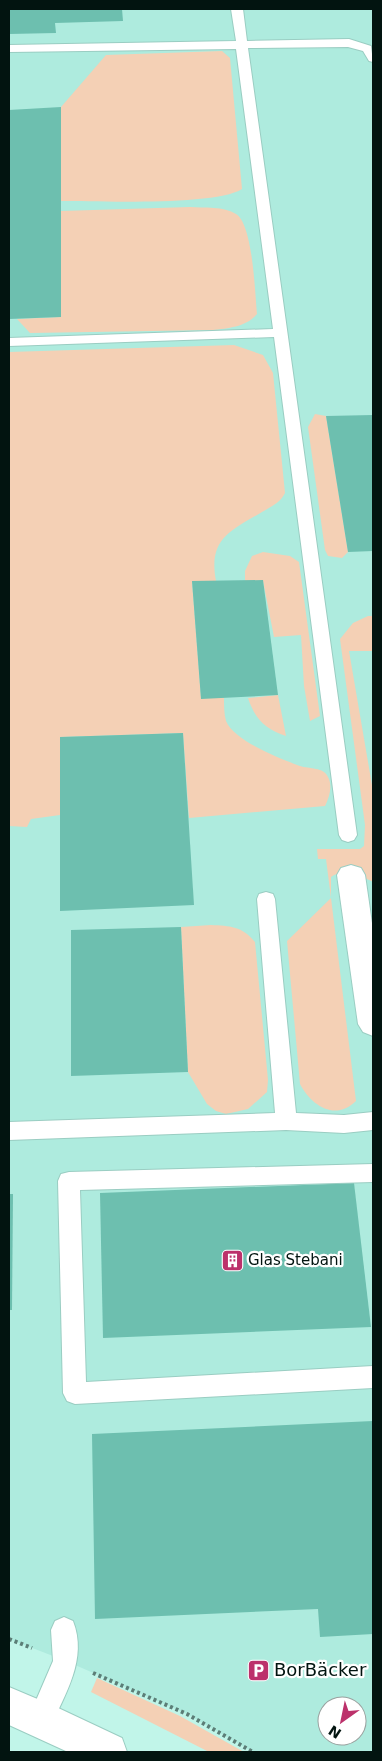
<svg xmlns="http://www.w3.org/2000/svg" width="382" height="1761" font-family="'DejaVu Sans',sans-serif">
  <style>
    .built { fill: #aeebde; fill-rule: evenodd }
    .green { fill: #f4d0b5 }
    .building { fill: #6dbfaf }
    .lines { fill: none; stroke-linecap: round; stroke-linejoin: round }
    .service-casing { stroke: #9acdc2; stroke-width: 2 }
    .minor-casing { stroke: #9acdc2; stroke-width: 2 }
    .path { stroke: #5c7e77; stroke-width: 4; stroke-dasharray: 3 3; stroke-linecap: butt }
    .service { fill: #fff; fill-rule: evenodd }
    .minor { fill: #fff; fill-rule: evenodd }
    .labels { text-anchor: middle; stroke-width: 4.5; stroke-linejoin: round; paint-order: stroke }
    .poi-label { font-size: 15px; fill: #021410; stroke: #fff; text-anchor: start }
    .near-poi-label { font-size: 18px; fill: #021410; stroke: #fff; text-anchor: start }
  </style>
  <rect width="100%" height="100%" fill="#c1f5e9"/>
  <path class="built" d="M9,9H373V1752H253L187,1714L66,1661L9,1639ZM327,1706H357V1736H327Z"/>
  <g class="green">
    <path d="M222,51L230,58L242,189C216,206 98,201 61,201V107L106,55Z"/>
    <path d="M190,207C204,208 224,206 236,214C253,224 255,294 257,314C246,327 228,328 213,330L30,333L17,319L61,317V211Z"/>
    <path d="M234,345L263,355L273,373L285,493C280,503 272,506 262,512C230,531 208,539 216,581L192,582L201,698H224C224,705 224,714 226,721C234,741 281,759 300,766C309,769 324,767 328,777C333,786 329,798 325,806L189,818L183,733L60,737V815L31,819L27,827L9,826V352Z"/>
    <polygon points="315,414 326,416 348,552 342,558 328,556 325,550 308,427"/>
    <polygon points="263,552 290,556 299,562 320,716 310,721 304,686 301,635 274,637 263,581 245,581 245,571 252,556"/>
    <path d="M368,616H373V651H349L373,791V882C363,876 341,868 331,877V898L356,1101C335,1122 311,1105 300,1084L287,941L331,898L326,859H318L317,849H360L364,846L365,825L340,639L353,623Z"/>
    <path d="M278,695L286,736C265,729 255,719 248,698Z"/>
    <path d="M211,925C230,926 242,926 255,942L268,1080L267,1092L248,1109L226,1114L216,1111L207,1104L188,1072L181,927Z"/>
    <polygon points="97,1678 180,1716 244,1752 209,1752 91,1692"/>
  </g>
  <g class="building">
    <polygon points="9,9 122,9 123,21 55,23 56,33 9,34"/>
    <polygon points="61,107 61,317 9,319 9,110"/>
    <polygon points="373,415 373,551 348,552 326,416"/>
    <polygon points="263,580 278,695 201,699 192,581"/>
    <polygon points="183,733 194,905 60,911 60,737"/>
    <polygon points="181,927 188,1072 71,1076 71,930"/>
    <polygon points="354,1183 371,1327 103,1338 100,1193"/>
    <polygon points="9,1194 13,1194 12,1310 9,1310"/>
    <polygon points="373,1421 373,1634 320,1637 318,1609 95,1619 92,1434"/>
  </g>
  <g class="lines">
    <defs>
      <g id="service">
        <polygon points="231,9 243,9 247,41 349,39 371,46 373,62 369,61 363,51 348,47 248,48 357,835 354,840 348,842 342,840 339,835 274,337 9,346 9,338 273,329 236,49 9,52 9,45 236,41"/>
        <polygon points="266,892 273,894 275,899 296,1113 344,1115 373,1112 373,1130 344,1133 286,1130 9,1140 9,1122 275,1113 257,899 259,894"/>
        <polygon points="373,1164 373,1182 80,1190 86,1382 373,1366 373,1388 75,1404 67,1401 63,1393 58,1181 61,1174 69,1172"/>
        <path d="M64,1617L73,1621C88,1659 65,1694 50,1728L41,1732L32,1728L28,1719L53,1661L51,1630L55,1621Z"/>
      </g>
      <g id="minor">
        <polygon points="351,865 361,868 365,875 373,930 373,1036 363,1032 358,1024 337,875 341,868"/>
        <polygon points="9,1687 54,1706 122,1738 127,1752 68,1752 9,1725"/>
      </g>
    </defs>
    <use href="#service" class="service-casing"/>
    <use href="#minor" class="minor-casing"/>
    <g class="path">
      <polyline points="9,1639 32,1648"/>
      <polyline points="93,1673 187,1714 253,1752"/>
    </g>
    <use href="#service" class="service"/>
    <use href="#minor" class="minor"/>
  </g>
  <defs>
    <symbol id="building-square" viewBox="-11 -11 22 22"><rect x="-9" y="-9" width="18" height="18" rx="4" fill="#bc316b" stroke="#fff"/><path d="M-4-6H4V6H1V3H-1V6H-4ZM-2.5-4.3h1.7v1.8h-1.7ZM.8-4.3h1.7v1.8H.8ZM-2.5-1h1.7V.8h-1.7ZM.8-1h1.7V.8H.8Z" fill="#fff"/></symbol>
    <symbol id="parking-square" viewBox="-11 -11 22 22"><rect x="-9" y="-9" width="18" height="18" rx="4" fill="#bc316b" stroke="#fff"/><path d="M-3.5-5.5H1a3.5 3.5 0 0 1 0 7H-1V5.5H-3.5ZM-1-3.4V-.6H.8a1.4 1.4 0 0 0 0-2.8Z" fill="#fff"/></symbol>
  </defs>
  <g fill-rule="evenodd">
    <use href="#building-square" x="220" y="1248" width="25" height="25"/>
    <use href="#parking-square" x="246" y="1658" width="25" height="25"/>
  </g>
  <g class="labels">
    <g class="poi-label">
      <text x="248" y="1265">Glas Stebani</text>
    </g>
    <g class="near-poi-label">
      <text x="274" y="1676">BorBäcker</text>
    </g>
  </g>
  <rect width="382" height="1761" fill="none" stroke="#021410" stroke-width="20"/>
  <g transform="translate(342 1721) rotate(213)"><circle r="24" fill="#ffffff" stroke="#9aa19f"/>
  <path d="M0-4L9 19L0 12L-9 19Z" fill="#bc316b"/>
  <text y="-8" font-size="14" font-weight="bold" text-anchor="middle" fill="#021410">N</text>
  </g>
</svg>
